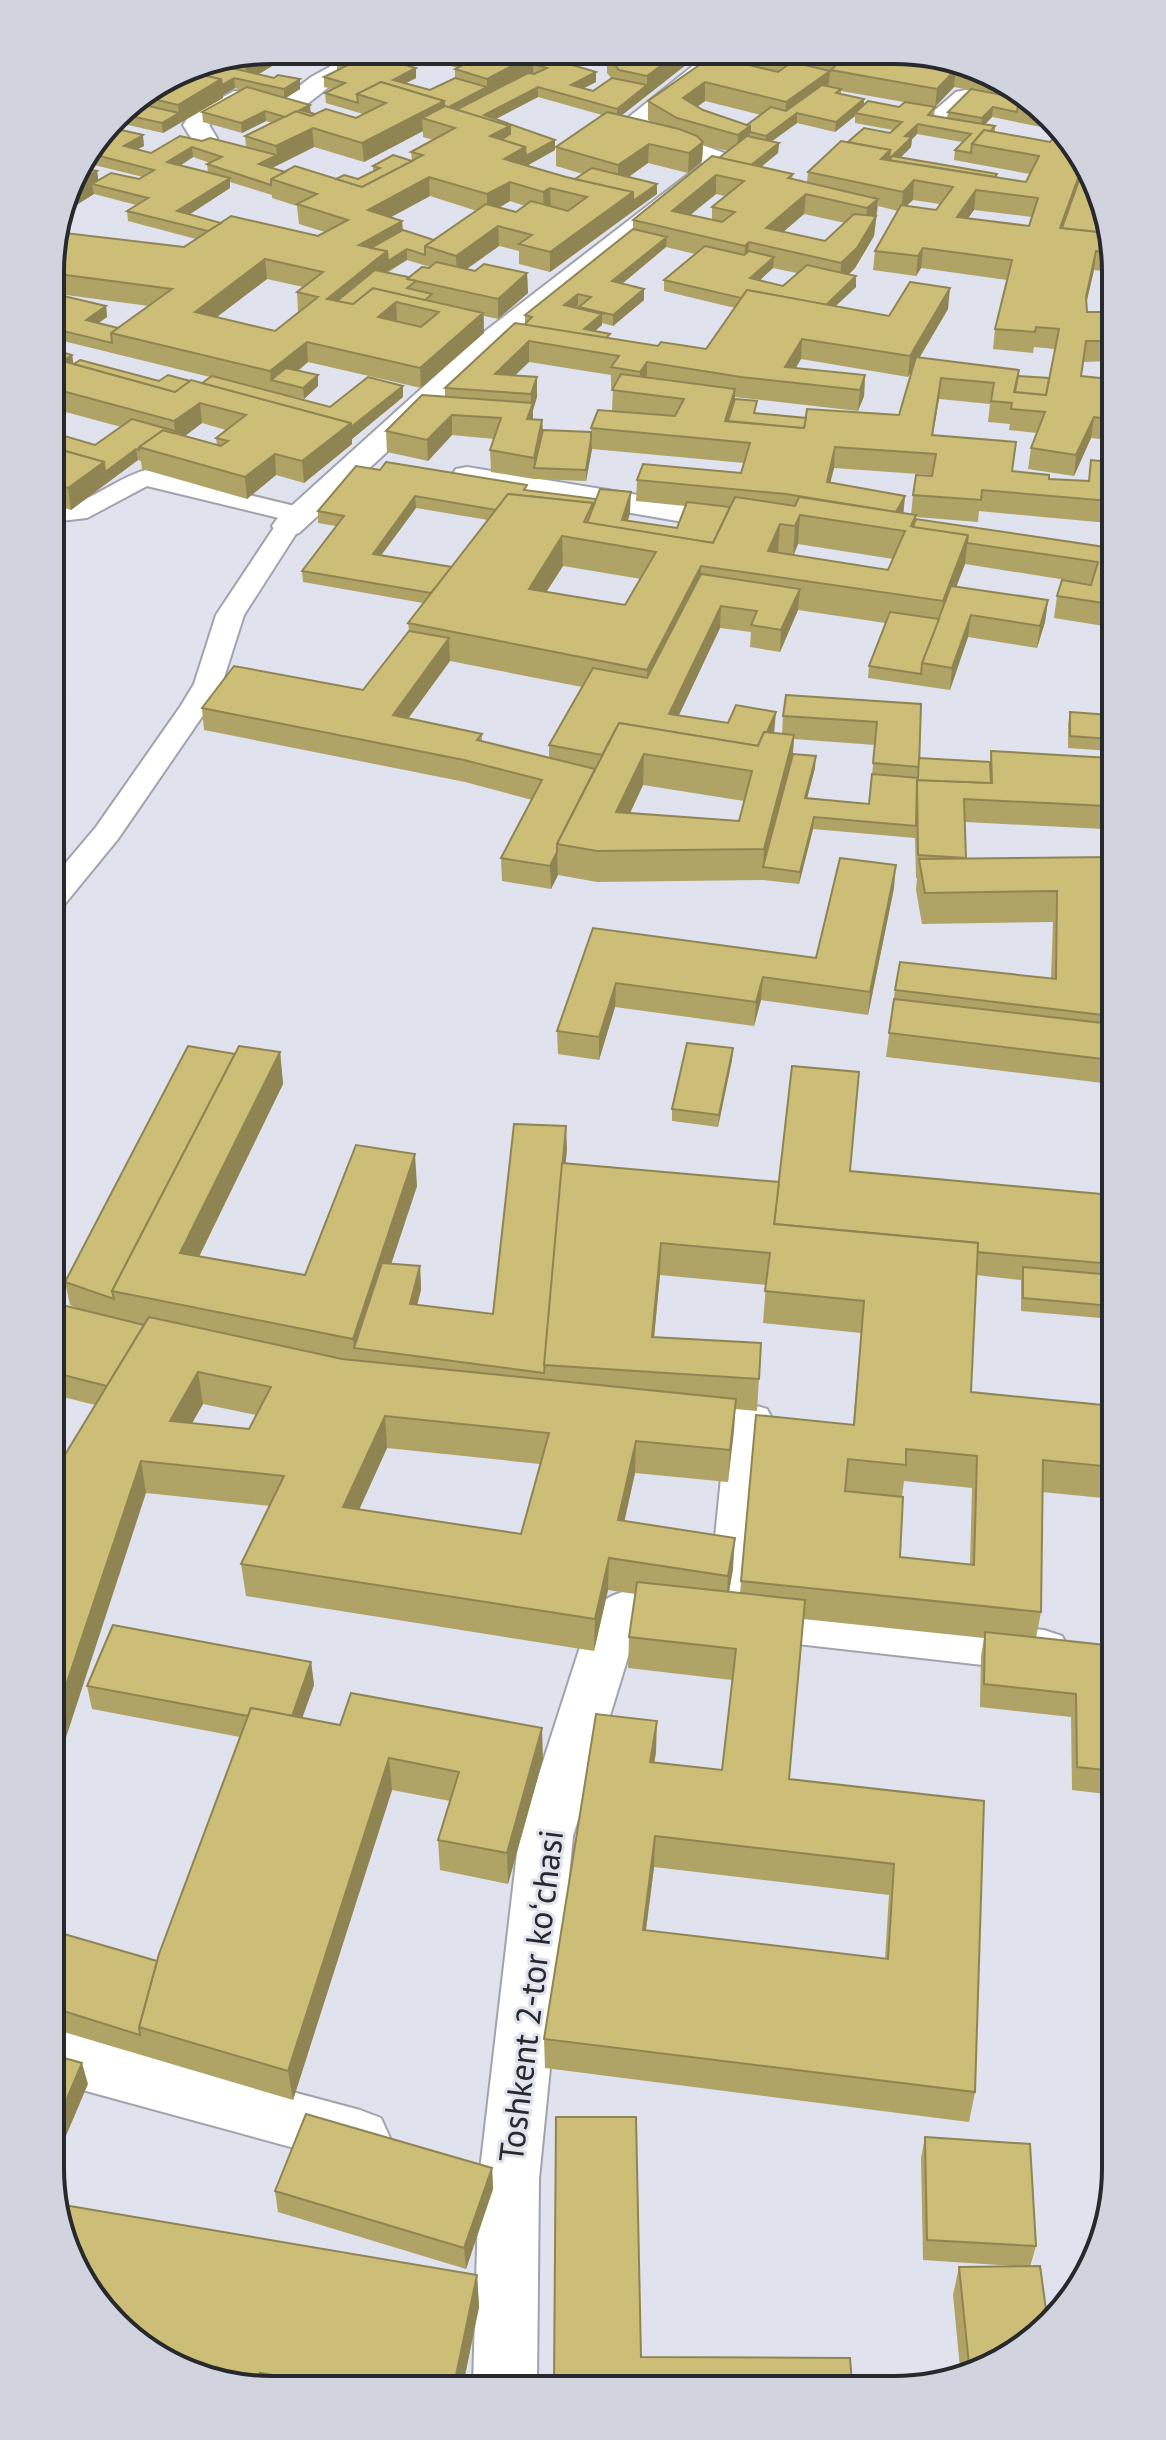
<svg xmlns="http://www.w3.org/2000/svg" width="1166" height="2440" font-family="'PT Sans',sans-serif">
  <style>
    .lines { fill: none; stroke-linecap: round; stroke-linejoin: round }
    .service-casing { stroke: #a0a3ad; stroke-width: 4 }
    .pedestrian-casing { stroke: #a0a3ad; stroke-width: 4 }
    .minor-casing { stroke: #a0a3ad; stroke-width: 4 }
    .service { fill: #fff; fill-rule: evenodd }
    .pedestrian { fill: #fff; fill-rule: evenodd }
    .minor { fill: #fff; fill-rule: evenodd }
    .wall { fill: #afa366; fill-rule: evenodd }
    .shaded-wall { fill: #8f8553 }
    .building { fill: #ccbe77; stroke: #8f8553; stroke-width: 2; fill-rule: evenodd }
    .labels { text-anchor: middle; stroke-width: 6; stroke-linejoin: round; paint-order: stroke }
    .near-street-label { font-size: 34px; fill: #28292d; stroke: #e0e3ed }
    .rim { fill: none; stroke: #28292d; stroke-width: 4 }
  </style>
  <rect width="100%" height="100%" fill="#e0e3ed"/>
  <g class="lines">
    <defs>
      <path id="service" d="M146,470L307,509L311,515L307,521L299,523L301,526L244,615L222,684L208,708L118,839L64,905L53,908V878L96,827L180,707L194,684L216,615L279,520L283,519L147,486L87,518L51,522V506C85,509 112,479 146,470Z"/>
      <polygon id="pedestrian" points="676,1398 750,1404 767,1409 774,1422 757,1616 750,1630 732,1636 714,1630 707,1616 725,1438 676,1434 659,1429 652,1416 659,1403"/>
      <g id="minor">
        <polygon points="359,51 388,51 384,56 329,87 306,105 297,107 247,104 209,125 217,138 211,152 193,152 189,147 191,138 183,125 189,116 234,91 292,92 311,77"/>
        <polygon points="709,53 736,53 652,122 670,133 724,153 729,165 725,171 504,344 299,533 288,536 277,533 272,526 277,519 484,332 703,163 642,139 625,120"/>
        <path d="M965,90C991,94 1032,91 1047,115L970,105L944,128H926L922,123L926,118L956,92Z"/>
        <polygon points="467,467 742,512 753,515 758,522 753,529 742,532 456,483 451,476 456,469"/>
        <path d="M656,1588L1044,1630L1062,1636L1070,1651L1062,1666L1044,1672L656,1628L636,1631L573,1836L539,2179L537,2384L473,2385L479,2179L519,1836L589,1619C603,1592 628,1589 656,1588Z"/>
        <polygon points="57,2029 360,2110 381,2118 390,2138 381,2158 360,2166 57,2083"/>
      </g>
    </defs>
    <use href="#service" class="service-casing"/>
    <use href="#pedestrian" class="pedestrian-casing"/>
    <use href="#minor" class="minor-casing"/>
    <use href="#service" class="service"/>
    <use href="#pedestrian" class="pedestrian"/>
    <use href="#minor" class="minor"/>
  </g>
  <g class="wall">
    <path d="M272,50H299L259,74L274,78L300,79V89L286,98L315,114L356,118L363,114L326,103L325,93L333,89L324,87V77L337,70V63L340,62L322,58L321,50L403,51V55L392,61L416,68V78L406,83L430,90L455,78V69L458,68L447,65V57L430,51L701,53L622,115L653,123L648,120V101L724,59L725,53L852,54L849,56L899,65L937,54L1041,105L1056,130L992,117L985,125L995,126V132L1050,142L1108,214L1109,272L1094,270L1086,304L1087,312H1109V361L1084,362L1081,376L1109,379V440L1091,438L1074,476L1028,469L1031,448L1037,433L1009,430L1010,424L988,422L990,404L939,399L933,435L1012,471L1049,479L1089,481L1109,462L1110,627L1054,618L1057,596L1091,584L965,564L956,587L1048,600L1045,622L1037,648L968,637L950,690L868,678L869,666L885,623L798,610L780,652L750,647L751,632L720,628L679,715L782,734L783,716L921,704L919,758L990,762L991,751L1110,758L1111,1084L886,1057L895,990L1051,978L1053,922L922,924L916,890L917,878H916L915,838L813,829L799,884L763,880L597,882L558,875L551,889L502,881L501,858L532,800L465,782L204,730L202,708L363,690L409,631L408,623L423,603L303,582L302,571L336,526L318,523V511L356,466L527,490L630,513L628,520L677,528L685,506L636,501L637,480L741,473L744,463L592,449L586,481L534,479L491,472L490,450L494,439L452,435L428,461L387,452L386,431L445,396V388L525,324V315L633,229V220L728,151L703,145L702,161L688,173L648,163L629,177L657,194L550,272L519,264V251L499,246L466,269L475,271L527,273L528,293L498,319L484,316V333L421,388L308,362L298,371L318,375V386L304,399L264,390L330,407L403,397L352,439V444L304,483L276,475L247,499L142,469L141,461L138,460L71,510L51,504V432L95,445L121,427L51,408V349L72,355L73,364L159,381L202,383L210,377L51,338V257L184,247L196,239L128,221L127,211L136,205L94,194L73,207L65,204L73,173L97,171L98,180L139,179L143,177L82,162L125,105H143L142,96L187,67ZM578,55L607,63V73L611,78L593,91L583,88L596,82L572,64V58ZM954,87L971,90L948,112L947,118L934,116L935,107ZM235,88L242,90L202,112L203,122L242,133L266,121L272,123L245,136L246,147L202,141L151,153L137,149L144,146L119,130L128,125L163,133L223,98V95ZM841,91L904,102L899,107L864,105L841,94ZM538,97L602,115L556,147V166L583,174L575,179L527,166L555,150V140L496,119ZM705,101L761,115L747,125L703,110L697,107ZM855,116V123L893,130L890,133L848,142L808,172L807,183L792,179L793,174L761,167L778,153L779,143L771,142L797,123L835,132ZM423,131V137L433,140L411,152L412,160L373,166V171L358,179H336L285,172L272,168L314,147L364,162ZM917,134L962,142L955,150L954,160L1030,174L1026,182L997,178V174L900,158L911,147L912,139ZM193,157L210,163L207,164L208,173L180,166ZM230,182L272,195V198L297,206L299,224L325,232L318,236L221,223L189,214L230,188ZM716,194L725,196L712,207V220L690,215ZM430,196L477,211L434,240L403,230L402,221L391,217ZM913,200L940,204L936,210L906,206ZM510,201L525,206L516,212L499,208ZM878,206L898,211L875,251L873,270L916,276L921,268L1007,280L995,329L993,349L1033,353L1034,347L1055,349L1049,378L1018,376L919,358L948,309L889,316L835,306L856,287V276L849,274L855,268L874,236ZM974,210L1032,217L1029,226L968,218ZM804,214L845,223L825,241L783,232ZM666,247L695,254L664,280V291L735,308L706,349L658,346L610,339L595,331L602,325V323L613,326L644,300V289L622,284ZM407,260L430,267L408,277L387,273ZM773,268L787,271L797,273L783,286L760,280ZM267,279L303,287L297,292L298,312L275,331L217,317ZM51,293L149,306L118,328L98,323L107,317L106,306ZM801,359L908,377L912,370L899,415L806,418L756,413L735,399V397L858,411L864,396L865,375L796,368ZM529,362L611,375V388H613L612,411L591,428V432L543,430L542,420H533V410L537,397L515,375ZM202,423L226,430L216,438L217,445L185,436ZM834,468L932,475L913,495L911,515L903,513L905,496L830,483ZM416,508L488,520L452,567L381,555ZM979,511L1108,523L1105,547L915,522L916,517L978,522ZM798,544L893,559L888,570L794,555ZM563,566L641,579L625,605L546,592ZM450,661L582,687L549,745V758L482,742V734L408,718ZM794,739L875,745L869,804L807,798L815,768L793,754ZM643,785L744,801L739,821L630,813ZM965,822L1103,829L1105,857L966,859Z"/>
    <polygon points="1070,712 1110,715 1110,751 1068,748 1068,724"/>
    <polygon points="894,888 868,1015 761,1000 754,1026 615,1007 599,1060 558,1054 557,1031 593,928 816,958"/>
    <polygon points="733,1048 732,1060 718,1127 672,1121 672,1109"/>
    <path d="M280,1052L283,1084L199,1257L305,1275L417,1186L391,1264L420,1266L421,1290L417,1305L493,1314L567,1149L565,1163L779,1182L850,1171L1112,1195V1319L1021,1311V1280L976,1275L971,1392L1113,1406V1499L1042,1492L1041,1612L1036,1638L1114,1646V1795L1072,1790L1071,1717L980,1707L981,1656L984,1638L803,1619L789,1779L984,1801L975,2092L969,2122L545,2068L544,2039L656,1752L654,1763L722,1770L732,1680L628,1668L629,1637L635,1594L608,1590L594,1651L246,1596L241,1564L270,1506L146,1493L66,1453L95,1405L55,1395L54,1303L82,1310L70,1305L65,1282L235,1054ZM660,1275L766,1285L763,1323L861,1333L853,1425L756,1415L740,1593L729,1592L733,1569L624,1521L635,1473L728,1482L735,1409L757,1411L761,1343L654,1337ZM203,1404L256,1415L249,1429L192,1423ZM387,1448L540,1464L521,1534L359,1509ZM904,1481L972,1488L970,1564L900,1557L902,1497ZM654,1867L889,1895L885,1959L646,1930Z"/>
    <polygon points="311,1662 314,1685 302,1718 543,1759 508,1884 440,1870 438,1840 450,1801 392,1790 293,2100 57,2030 57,1932 157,1961 240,1737 92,1709 87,1686"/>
    <polygon points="925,2137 1036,2246 1030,2267 1018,2352 961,2378 953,2295 959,2267 1029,2267 923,2260 921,2158"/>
    <polygon points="492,2168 493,2189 466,2269 278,2212 275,2191"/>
    <polygon points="477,2275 479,2307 463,2385 229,2386"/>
  </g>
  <g class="shaded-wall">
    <polygon points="272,50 299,50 247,81 245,63 264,51"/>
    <polygon points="344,50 365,51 344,63"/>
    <polygon points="393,51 403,51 403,55 380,68 379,58"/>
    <polygon points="564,52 578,52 578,55 572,58 572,64 559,61"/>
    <polygon points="678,53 701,53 617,119 617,109 647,85 647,76"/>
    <polygon points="835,54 852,54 841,64 834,63"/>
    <polygon points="533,55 533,73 487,97 487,79"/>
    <polygon points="803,56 803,66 791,65"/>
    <polygon points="223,60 224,76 210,85 196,73 217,61"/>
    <polygon points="416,68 416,78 394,89 393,80"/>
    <polygon points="956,69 954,87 935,107 937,89"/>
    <polygon points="830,71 828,90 785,121 786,102"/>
    <polygon points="596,72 596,82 571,95 571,85"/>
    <polygon points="234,78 235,88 223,95 223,98 180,123 178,105 221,79"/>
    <polygon points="300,79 300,89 284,99 284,89"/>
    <polygon points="705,82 705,101 683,117 683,98"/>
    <polygon points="487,87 487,97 451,117 422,118 423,131 364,162 362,143 444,101"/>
    <polygon points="538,87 538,97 484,125 484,115"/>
    <polygon points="864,99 864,109 855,113 855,116 835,132 836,122"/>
    <polygon points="310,105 311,115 300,110"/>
    <polygon points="993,107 992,117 981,128 982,118"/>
    <polygon points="265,111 266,121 242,133 241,123"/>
    <polygon points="179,113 180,123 163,133 162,123"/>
    <polygon points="797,113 797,123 765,146 766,136"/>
    <polygon points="126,115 128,125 108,137 107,129 111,124"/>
    <polygon points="918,124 917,134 912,139 911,147 891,167 892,156 905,136"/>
    <polygon points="510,126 511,145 490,136"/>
    <polygon points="750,126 749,145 737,154 738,135"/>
    <polygon points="312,128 314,147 260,174 259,164 277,155 276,146"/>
    <polygon points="143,135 144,146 125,156 124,146"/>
    <polygon points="555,140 555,150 505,178 504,159 525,147"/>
    <polygon points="703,142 702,161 688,173 689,153"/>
    <polygon points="779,143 778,153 751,175 751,165"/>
    <polygon points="649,144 648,163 618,184 618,165"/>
    <polygon points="192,147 193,157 168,173 167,162"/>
    <polygon points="890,150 888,169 881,159"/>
    <polygon points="1081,170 1084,174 1061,237 1060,228"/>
    <polygon points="97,171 99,185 92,184 94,194 73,207 70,187"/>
    <polygon points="716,175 716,194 673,229 672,211"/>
    <polygon points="429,177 430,196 369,229 368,210"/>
    <polygon points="230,178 230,188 178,222 177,211"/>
    <polygon points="914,180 913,200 901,211 903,192"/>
    <polygon points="510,182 510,201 487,214 487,194"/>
    <polygon points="657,184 657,194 633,211 633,201"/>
    <polygon points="550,188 551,208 544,211 543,192"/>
    <polygon points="976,190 974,210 955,236 957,217"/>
    <polygon points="633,192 633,211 550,272 550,252"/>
    <polygon points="806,194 804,214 767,246 766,228"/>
    <polygon points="878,199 874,236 855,268 840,283 841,263 866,228 867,208"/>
    <polygon points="402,221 403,241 373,257 359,245"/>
    <polygon points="498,226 499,246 457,276 456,256"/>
    <polygon points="667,237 666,247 612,292 612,281"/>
    <polygon points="749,242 748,262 744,266 745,246"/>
    <polygon points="923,248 921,268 916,276 918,256"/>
    <polygon points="407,249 407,260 388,271 339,310 327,299 387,251"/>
    <polygon points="1096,251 1094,270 1083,317 1086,297"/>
    <polygon points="774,257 773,268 750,289 750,278"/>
    <polygon points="265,259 267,279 197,332 195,312"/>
    <polygon points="527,273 528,293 498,319 498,299"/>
    <polygon points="856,276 856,287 823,318 824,307"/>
    <polygon points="950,288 948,309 908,377 910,356"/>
    <polygon points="644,289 644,300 613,326 613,315"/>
    <polygon points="578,294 578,305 564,316 564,305"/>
    <polygon points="396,302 397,322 378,317"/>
    <polygon points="106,306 107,317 87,331 86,320"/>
    <polygon points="483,313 484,333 421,388 420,368"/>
    <polygon points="602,314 602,325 584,340 584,329"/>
    <polygon points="802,339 801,359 787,382 785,367"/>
    <polygon points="529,341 529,362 498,392 495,374"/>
    <polygon points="307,342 308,362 282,383 271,380 270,371"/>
    <polygon points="72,355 75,374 63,361"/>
    <polygon points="647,362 647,382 639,392 640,372"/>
    <polygon points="318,375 318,386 304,399 303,388"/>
    <polygon points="865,375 864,396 858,411 860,390"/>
    <polygon points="537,377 537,397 533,410 533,424 527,419 531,408 531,394"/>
    <polygon points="941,378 939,399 929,456 932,435"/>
    <polygon points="403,386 403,397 352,439 352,444 304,483 302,461 351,423"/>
    <polygon points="735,389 735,410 725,431 725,421"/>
    <polygon points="200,403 202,423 161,454 149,450 175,431 174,421"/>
    <polygon points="452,415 452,435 428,461 427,440"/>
    <polygon points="1094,417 1091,438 1074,476 1076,455"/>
    <polygon points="542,420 543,441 534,468 534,479 534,458"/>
    <polygon points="591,439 592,449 586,481 586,470"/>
    <polygon points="835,447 834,468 825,504 827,482"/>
    <polygon points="136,449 138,460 107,483 105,472"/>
    <polygon points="275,454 276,475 247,499 245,477"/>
    <polygon points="104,462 107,483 71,510 68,488"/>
    <polygon points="631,492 630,513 623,536 622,520"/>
    <polygon points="415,496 416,508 374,565 373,554"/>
    <polygon points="905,496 903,517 896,513"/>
    <polygon points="51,509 54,528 52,530"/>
    <polygon points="800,515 798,544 793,555 795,526"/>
    <polygon points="780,524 778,553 768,551"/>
    <polygon points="968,535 965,564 927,664 941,619 943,601"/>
    <polygon points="562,536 563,566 529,619 529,589"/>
    <polygon points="701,566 700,596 647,700 647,670"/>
    <polygon points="800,589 798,610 780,652 781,630"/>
    <polygon points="1048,600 1045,622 1037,648 1040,626"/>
    <polygon points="721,606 720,628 669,736 669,714"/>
    <polygon points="971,615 968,637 950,690 952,668"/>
    <polygon points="449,638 450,661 394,738 393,715"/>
    <polygon points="776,712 774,734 758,754"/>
    <polygon points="794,735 792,766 763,867 764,849"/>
    <polygon points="644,754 643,785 616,843 616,812"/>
    <polygon points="816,756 815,768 804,810 805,798"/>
    <polygon points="814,817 813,829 799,884 800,872"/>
    <polygon points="557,852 558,875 551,889 550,866"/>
    <polygon points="896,865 894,888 868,1015 870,992"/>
    <polygon points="763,977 761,1000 754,1026 756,1002"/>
    <polygon points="616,983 615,1007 599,1060 599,1037"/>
    <polygon points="733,1048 732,1060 718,1127 719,1115"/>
    <polygon points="280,1052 283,1084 185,1285 180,1253"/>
    <polygon points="566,1126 567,1149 547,1365"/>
    <polygon points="415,1154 417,1186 363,1349 354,1348 353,1339"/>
    <polygon points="661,1243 660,1275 651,1369 652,1337"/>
    <polygon points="420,1266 421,1290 411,1328 410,1304"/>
    <polygon points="198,1372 203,1404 175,1453 170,1421"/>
    <polygon points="736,1399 734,1431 728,1482 730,1450"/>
    <polygon points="385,1416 387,1448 346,1539 343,1507"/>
    <polygon points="636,1441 635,1473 618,1551 618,1520"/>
    <polygon points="141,1461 146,1493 56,1768 56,1715"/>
    <polygon points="735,1538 733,1569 726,1608 728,1576"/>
    <polygon points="609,1558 608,1590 594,1651 595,1619"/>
    <polygon points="311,1662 314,1685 292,1747 289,1724"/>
    <polygon points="657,1721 656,1752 649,1793 650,1762"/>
    <polygon points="542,1728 543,1759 508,1884 507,1853"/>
    <polygon points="389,1758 392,1790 293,2100 288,2071"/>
    <polygon points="655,1836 654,1867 642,1960 643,1930"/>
    <polygon points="82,2063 88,2084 57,2157 57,2122"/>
    <polygon points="492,2168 493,2189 466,2269 464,2248"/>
    <polygon points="477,2275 479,2307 463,2385 454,2385"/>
    <polygon points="260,2373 263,2386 258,2386"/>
  </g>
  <g class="building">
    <polygon points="264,51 245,63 228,59"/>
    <polygon points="362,51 393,51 379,58 416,68 393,80 430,90 455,78 487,87 449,107 444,107 444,101 381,82 357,94 358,103 325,93 345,83 324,77 346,66 337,63"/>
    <polygon points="464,51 521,52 533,55 487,79 455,69 481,56"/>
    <polygon points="522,52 564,52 572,55 559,61 596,72 571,85 593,91 612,78 647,85 617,109 538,87 484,115 555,140 526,156 525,147 501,140 510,134 510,126 456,110 528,73 534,74 547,68 533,64 533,55"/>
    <polygon points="612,52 678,53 647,76 619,70 607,55"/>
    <polygon points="734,53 803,53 803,56 794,63 792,62 789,65"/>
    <polygon points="908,54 937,54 971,71 956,69 937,89 831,70 845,56 899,65"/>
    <polygon points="842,55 899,65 845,56 838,63 833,63"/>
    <polygon points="712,56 778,72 792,62 830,71 786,102 705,82 683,98 703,110 750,126 738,135 677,118 648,101"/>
    <polygon points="217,61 196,73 221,79 178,105 142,96 171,79 168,79 187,67"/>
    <polygon points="223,66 274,78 278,75 300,79 284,89 234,78 222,85 221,79 207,76"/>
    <polygon points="381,82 444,101 362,143 313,128 276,146 245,136 296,111 311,116 326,109 356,118 386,103 357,94"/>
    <polygon points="822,85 841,89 836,93 864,99 836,122 797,113 766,136 750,132 750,126 747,125 771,107 786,111"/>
    <polygon points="247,87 310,105 300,110 315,114 311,116 296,111 285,117 265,111 241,123 202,112"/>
    <polygon points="971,89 1023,99 1018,103 1017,112 993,107 982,118 948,112"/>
    <polygon points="1024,97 1041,105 1042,108 1018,103"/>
    <polygon points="868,101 899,107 905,102 935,107 928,115 995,126 990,132 984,130 972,144 971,153 955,150 971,134 918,124 905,136 912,137 892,156 997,174 995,177 888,160 892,157 889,159 890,150 848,142 864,128 890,133 902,122 855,113"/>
    <polygon points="131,102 179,113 162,123 126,115 111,124 125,105"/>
    <path d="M445,106L510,126L490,136L525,147L504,159L566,177L633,192L550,252L519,244L532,235L498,226L456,256L425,246L486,204L516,212L531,201L568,211L587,197L550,188L543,192L510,182L487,194L429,177L368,210L402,221L359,245L387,251L327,299L353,304L373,288L483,313L420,368L307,342L270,371L111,333L172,289L51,273V257L57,232L184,247L231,216L318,236L348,220L297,204L317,194L271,179L295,166L362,187L423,155L411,152L455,128L422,118ZM265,259L323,272L297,292L318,297L275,331L195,312ZM396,302L439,312L421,327L378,317Z"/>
    <polygon points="607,112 679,129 697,136 703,142 689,153 649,144 618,165 556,147"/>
    <polygon points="108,127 143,135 124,146 151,153 180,136 202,141 210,138 277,155 259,164 285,172 271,179 271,185 207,164 222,157 192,147 167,162 230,178 177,211 221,223 208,231 127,211 148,198 92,184 111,173 139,179 154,170 88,153"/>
    <path d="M984,130L1050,142L1058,132L1081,170L1060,228L1108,233V252L1096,251L1086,297L1087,312H1109V341H1086L1081,376L1109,379V419L1094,417L1076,455L1031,448L1045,412L1011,409L1012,403L991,401L994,383L941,378L932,435L1016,442L1012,471L1049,475V479L1089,481L1091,460L1109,462V501L982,490L981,500L913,495L916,475L932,476L936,454L835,447L827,482L905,496L896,512L786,494L637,480L643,464L741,473L750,443L591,428L598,410L675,416L684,399L612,390L621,374L735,389L725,421L804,428L807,409L899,415L916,357L1019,370L1014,392L1046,395L1059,329L1036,327L1035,332L995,329L1012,260L923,248L918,256L875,251L901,205L936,210L953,187L914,180L903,192L808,172L841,141L890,150L881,159L1026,182L1039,156L972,144ZM976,190L1038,198L1029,226L957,217Z"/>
    <polygon points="747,136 779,143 751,165 719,158"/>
    <polygon points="393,155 412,161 362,187 336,179 344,175 358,179 380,168 373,166"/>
    <path d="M712,156L793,174L788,178L878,199L867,208L806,194L766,228L825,241L854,214L876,216L857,248L841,263L749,242L745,246L633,220ZM716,175L744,181L712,207L735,212L722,222L672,211Z"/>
    <polygon points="78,167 97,171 69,187 73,173"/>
    <polygon points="592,168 657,184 633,201 633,192 575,179"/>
    <polygon points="1082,172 1108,214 1108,233 1062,228"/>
    <polygon points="633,229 667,237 612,281 644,289 613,315 579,307 591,297 578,294 564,305 602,314 584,329 610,334 606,338 524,325 532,317 525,315"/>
    <polygon points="403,230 434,240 425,246 425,255 407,249 388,261 387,251 371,248"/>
    <polygon points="705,246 744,255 749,251 774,257 750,278 783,286 807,265 856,276 826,305 747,290 741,298 664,280"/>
    <polygon points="436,262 475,271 484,264 527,273 498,299 407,279 422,267 429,268"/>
    <polygon points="375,270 408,277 407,279 416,281 407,288 432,294 425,300 373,288 353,304 337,301"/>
    <polygon points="910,282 950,288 910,356 802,339 785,367 865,375 860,390 741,377 647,362 640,372 611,367 619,356 529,341 495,374 537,377 531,394 445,388 515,323 658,346 661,342 706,349 747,290 889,316"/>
    <polygon points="51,293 106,306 86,320 118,328 111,333 112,343 51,328"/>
    <polygon points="51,349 72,355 63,361 175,392 191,380 351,423 302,461 275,454 245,477 139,447 163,430 221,446 228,441 216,438 246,415 200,403 174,421 51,388"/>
    <polygon points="80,360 159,381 168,375 190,381 175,392 74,364"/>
    <polygon points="286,368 318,375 303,388 271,380"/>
    <polygon points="212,376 330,407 368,377 403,386 351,427 351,423 202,383"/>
    <polygon points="1018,376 1049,378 1046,395 1015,392"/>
    <polygon points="422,395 533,403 527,419 542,420 534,458 490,450 501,418 452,415 427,440 386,431"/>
    <polygon points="735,399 757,401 754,413 806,418 804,428 728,421"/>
    <polygon points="132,419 175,431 173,433 163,430 139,447 139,450 136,449 105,472 104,462 51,447 51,432 95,445"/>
    <polygon points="543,430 591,432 591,439 586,470 534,468"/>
    <polygon points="51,447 104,462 68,488 51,483"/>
    <polygon points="386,462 527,485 524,490 596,499 593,507 593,503 508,494 496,510 415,496 373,554 452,567 431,593 302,571 344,516 318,511 356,466 380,470"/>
    <polygon points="600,489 631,492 622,520 677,528 687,502 730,507 713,543 587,523"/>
    <path d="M508,494L593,503L584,522L713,543L735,497L795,506L799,497L916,515L911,526L968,535L943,601L701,566L647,670L408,623ZM800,515L905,531L888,570L768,551L780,524L795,526ZM562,536L656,552L625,605L529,589Z"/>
    <polygon points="1109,513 1110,604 1057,596 1062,580 1091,585 1098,562 967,543 968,535 913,527 916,519 1105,547"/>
    <polygon points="701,574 800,589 781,630 751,625 757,611 721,606 669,714 728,723 736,705 776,712 767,732 764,732 758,746 619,723 602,755 549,745 593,668 647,678"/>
    <polygon points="951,586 1048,600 1040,626 971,615 952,668 922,663"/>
    <polygon points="890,612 939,619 922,663 921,674 869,666"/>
    <polygon points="409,631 449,638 393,715 482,734 477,740 595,769 557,844 557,852 550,866 501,858 542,780 464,760 202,708 234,666 363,690"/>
    <polygon points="786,695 921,704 919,767 873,763 877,722 783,716"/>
    <polygon points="1070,712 1110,715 1110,739 1070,736"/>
    <path d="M619,723L758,746L764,732L794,735L764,849L597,851L557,844ZM644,754L752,771L739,821L616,812Z"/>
    <polygon points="991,751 1110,758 1111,852 1107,806 964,799 966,858 918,855 917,780 992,783"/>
    <polygon points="793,754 816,756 805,798 869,804 872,774 918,778 919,758 990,762 991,783 917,780 916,826 814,817 800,872 763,867"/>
    <polygon points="1111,857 1111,1016 895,990 900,962 1056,979 1057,891 925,893 919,859"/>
    <polygon points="840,858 896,865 870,992 763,977 756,1002 616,983 599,1037 557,1031 593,928 816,958"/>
    <polygon points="894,999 1111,1024 1111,1060 889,1033"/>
    <polygon points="687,1043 733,1048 719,1115 672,1109"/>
    <polygon points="188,1046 235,1054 112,1291 114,1299 65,1282"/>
    <polygon points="239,1046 280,1052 180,1253 305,1275 356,1145 415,1154 353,1339 112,1291"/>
    <polygon points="792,1066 859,1072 850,1171 1112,1195 1112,1264 977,1252 978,1243 774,1224"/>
    <polygon points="514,1124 566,1126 544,1373 354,1348 382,1263 420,1266 410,1304 493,1314"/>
    <path d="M562,1163L779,1182L774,1224L978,1243L971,1392L1113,1406V1467L1043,1460L1041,1612L741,1581L756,1415L854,1425L864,1301L765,1291L770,1253L661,1243L652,1337L761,1343L759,1379L544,1365ZM906,1449L977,1456L974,1565L900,1557L903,1497L845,1491L848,1459L906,1465Z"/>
    <polygon points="1023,1267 1112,1275 1112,1306 1023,1298"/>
    <polygon points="54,1303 144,1325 107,1386 55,1373"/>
    <path d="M149,1317L342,1359L736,1399L730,1450L636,1441L618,1520L735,1538L728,1576L609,1558L595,1619L241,1564L284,1476L141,1461L56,1715L55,1452L66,1453ZM198,1372L271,1387L249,1429L170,1421ZM385,1416L549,1433L521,1534L343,1507Z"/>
    <path d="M637,1582L805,1600L789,1779L984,1801L975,2092L544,2039L596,1714L657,1721L650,1762L722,1770L736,1649L629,1637ZM655,1836L894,1864L888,1959L643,1930Z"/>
    <polygon points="113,1625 311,1662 292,1716 251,1708 248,1716 87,1686"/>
    <polygon points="985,1632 1114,1646 1114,1771 1077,1767 1076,1694 984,1684"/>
    <polygon points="351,1693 542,1728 507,1853 438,1840 459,1772 389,1758 288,2071 139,2027 159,1954 251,1708 340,1725"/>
    <polygon points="57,1932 157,1961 139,2027 140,2035 57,2009"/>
    <polygon points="57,2056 82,2063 57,2122"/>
    <polygon points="306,2114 492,2168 464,2248 275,2191"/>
    <polygon points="556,2117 636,2117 641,2357 850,2358 852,2383 554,2384"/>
    <polygon points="925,2137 1030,2144 1036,2246 927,2240"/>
    <polygon points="58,2204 477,2275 454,2385 334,2385 260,2373 258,2386 229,2386 125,2335 58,2226"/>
    <polygon points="1040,2266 1048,2324 1018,2352 970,2374 959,2267"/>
  </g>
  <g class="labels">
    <g class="near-street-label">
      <text transform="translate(531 1996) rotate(-83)" y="12">Toshkent 2-tor koʻchasi</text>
    </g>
  </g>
  <path d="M0 0H1166V2440H0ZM272 64H894A208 208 0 0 1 1102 272V2168A208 208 0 0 1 894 2376H272A208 208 0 0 1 64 2168V272A208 208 0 0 1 272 64Z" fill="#d1d4de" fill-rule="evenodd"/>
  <path class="rim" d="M272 64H894A208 208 0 0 1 1102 272V2168A208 208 0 0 1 894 2376H272A208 208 0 0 1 64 2168V272A208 208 0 0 1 272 64Z"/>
</svg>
